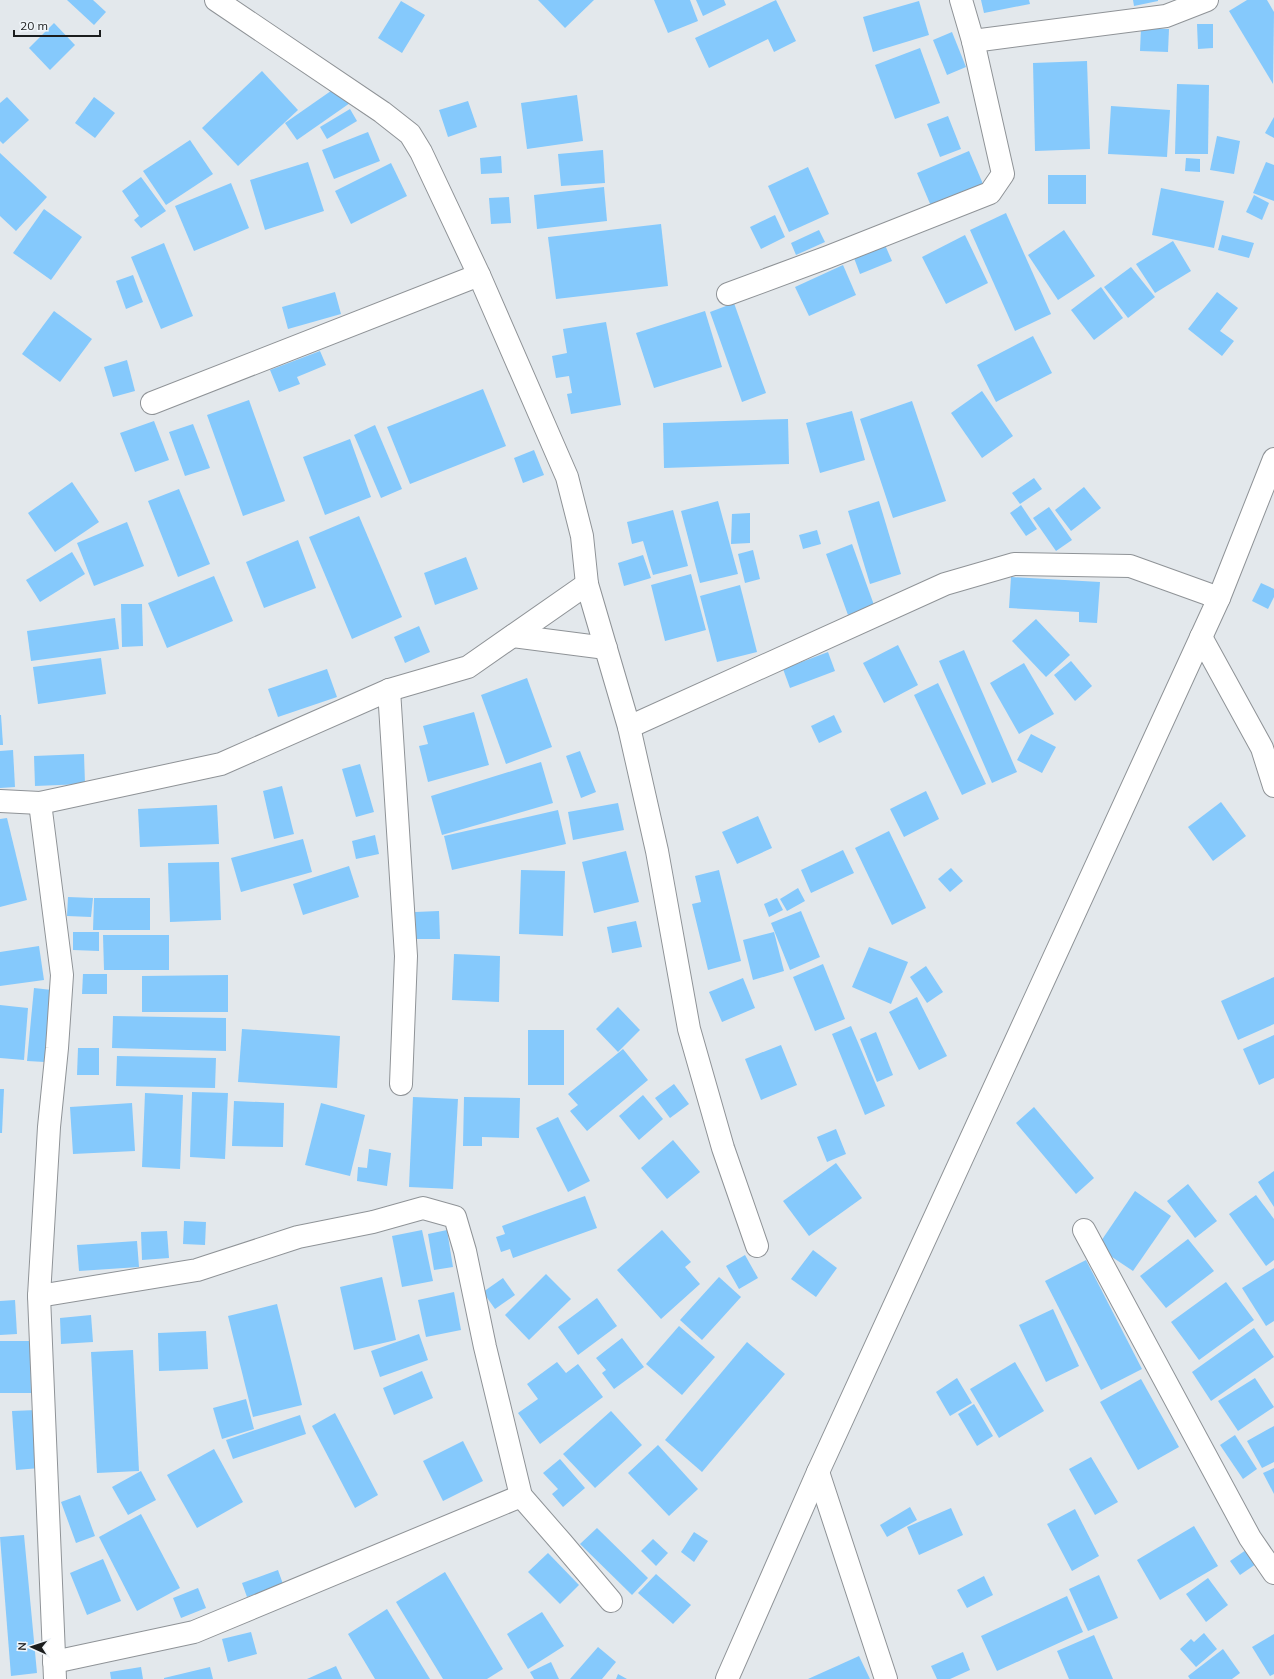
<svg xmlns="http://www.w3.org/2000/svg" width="1274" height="1679" font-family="Mulish,sans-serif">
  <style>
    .building { fill: #85c9fc }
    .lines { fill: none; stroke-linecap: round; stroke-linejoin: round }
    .minor-casing { stroke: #8f9397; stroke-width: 24 }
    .minor { stroke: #fff; stroke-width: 22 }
  </style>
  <rect width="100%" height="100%" fill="#e3e8ec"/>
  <g class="building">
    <polygon points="67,0 93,0 106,12 94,25"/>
    <polygon points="538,0 594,0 565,28"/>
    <polygon points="654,0 690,0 698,21 668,33"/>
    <polygon points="696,0 724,0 726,5 703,16"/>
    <polygon points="776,0 796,41 774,52 768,39 709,68 695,38"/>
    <polygon points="981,0 1029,0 1030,4 984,13"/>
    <polygon points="1133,0 1158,0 1158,1 1134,6"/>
    <polygon points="1247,0 1267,0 1274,12 1273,84 1229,11"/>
    <polygon points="401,1 425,15 402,53 378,38"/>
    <polygon points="919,1 929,35 873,52 863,17"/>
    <polygon points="54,23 75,45 50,70 29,48"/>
    <polygon points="1197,24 1213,24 1213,48 1198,49"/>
    <polygon points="1141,28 1169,29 1168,52 1140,51"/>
    <polygon points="952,32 966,67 947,75 933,40"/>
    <polygon points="920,48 940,103 895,119 875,65"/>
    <polygon points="1087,61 1090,149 1035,151 1033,63"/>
    <polygon points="262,71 298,110 238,166 202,128"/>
    <polygon points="1177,84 1209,85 1208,154 1175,154"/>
    <polygon points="338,86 350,103 297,140 285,123"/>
    <polygon points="577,95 583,141 527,149 521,103"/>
    <polygon points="7,97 29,120 3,144 0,141 0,103"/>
    <polygon points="94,97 115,113 95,138 75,123"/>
    <polygon points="468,101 477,127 448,137 439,110"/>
    <polygon points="1111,106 1170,110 1167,157 1108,154"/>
    <polygon points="350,109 357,121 327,139 320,127"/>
    <polygon points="948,116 961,149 940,157 927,124"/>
    <polygon points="1274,117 1274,138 1265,133"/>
    <polygon points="368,132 380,161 334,179 322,150"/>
    <polygon points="1217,136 1240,141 1234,174 1210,170"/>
    <polygon points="190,140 213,174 166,205 143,171"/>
    <polygon points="603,150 605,183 561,186 558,154"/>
    <polygon points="969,151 983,184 931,206 917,173"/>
    <polygon points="0,153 47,197 16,231 0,216"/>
    <polygon points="501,156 502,173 481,174 480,158"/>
    <polygon points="1186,158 1200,159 1200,172 1185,171"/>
    <polygon points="308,162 324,211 265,230 250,180"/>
    <polygon points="1266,162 1274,165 1274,201 1253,193"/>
    <polygon points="391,163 407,196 351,224 335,191"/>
    <polygon points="808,167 829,214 789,232 768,186"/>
    <rect x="1048" y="175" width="38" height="29"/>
    <polygon points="141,177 166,211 141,228 134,220 139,216 122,191"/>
    <polygon points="231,183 249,228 194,251 175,206"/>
    <polygon points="604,187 607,221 537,229 534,195"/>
    <polygon points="1161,188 1224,201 1214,248 1152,235"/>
    <polygon points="1254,195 1269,203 1262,220 1246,212"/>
    <polygon points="509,197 511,223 491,224 489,198"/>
    <polygon points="44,209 82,237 51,280 13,253"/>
    <polygon points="1006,213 1051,314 1015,331 970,230"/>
    <polygon points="775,215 785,237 761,249 750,227"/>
    <polygon points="661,224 668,286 556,299 548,237"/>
    <polygon points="819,230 825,242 796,255 791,243"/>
    <polygon points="1064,230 1095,276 1058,300 1028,255"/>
    <polygon points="965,235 988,283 946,304 922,257"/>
    <polygon points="1222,235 1254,243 1249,258 1218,250"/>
    <polygon points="1173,241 1191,271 1155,293 1136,264"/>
    <polygon points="164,243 193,316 161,329 131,257"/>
    <polygon points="885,245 892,261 860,274 854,258"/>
    <polygon points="843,265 856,295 809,316 795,287"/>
    <polygon points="1131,267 1155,297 1128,318 1104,287"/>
    <polygon points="133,275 143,302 126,309 116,281"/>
    <polygon points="1101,287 1123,318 1094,340 1071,310"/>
    <polygon points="335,292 341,314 288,329 282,307"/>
    <polygon points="1217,292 1238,308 1220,331 1234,341 1222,356 1188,329"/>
    <polygon points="734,303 766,393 742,402 710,312"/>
    <polygon points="54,311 92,339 60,382 22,354"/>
    <polygon points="705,311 722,367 654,388 636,333"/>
    <polygon points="606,322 621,405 571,414 567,394 572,393 569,376 556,378 552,356 567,353 563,329"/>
    <polygon points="1033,336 1052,373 996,402 977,365"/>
    <polygon points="320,351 326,365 297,377 300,384 279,392 270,370"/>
    <polygon points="127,360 135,391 113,397 104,367"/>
    <polygon points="483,389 506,446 410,484 387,427"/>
    <polygon points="982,391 1013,436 982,458 951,413"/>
    <polygon points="249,400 285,501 243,516 207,415"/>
    <polygon points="912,401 946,501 893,518 860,419"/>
    <polygon points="852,411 865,460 820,473 806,423"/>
    <polygon points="788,419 789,464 664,468 663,423"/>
    <polygon points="154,421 169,460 135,472 120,433"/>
    <polygon points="193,424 210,468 185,476 169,432"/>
    <polygon points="375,425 402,489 381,498 354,435"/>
    <polygon points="350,439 371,497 325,515 303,457"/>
    <polygon points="534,450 544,475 523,483 514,458"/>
    <polygon points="1034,478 1042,489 1020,504 1012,493"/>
    <polygon points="72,482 99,522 55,552 28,513"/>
    <polygon points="1084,487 1101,508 1071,531 1055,510"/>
    <polygon points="179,489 210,564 178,577 148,501"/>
    <polygon points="718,501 738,574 700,583 681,511"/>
    <polygon points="879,501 901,574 870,584 848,511"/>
    <polygon points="1021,505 1037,529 1026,536 1010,513"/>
    <polygon points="1049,507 1072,540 1056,551 1033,518"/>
    <polygon points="673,510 688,566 653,575 643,541 632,544 627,522"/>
    <polygon points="750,513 750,543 731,544 732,514"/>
    <polygon points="359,516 402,617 352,639 309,537"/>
    <polygon points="127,522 144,566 94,586 77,543"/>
    <polygon points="817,530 821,544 803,549 799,535"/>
    <polygon points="298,540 316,588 264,608 246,562"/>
    <polygon points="852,544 874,605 848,615 826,554"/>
    <polygon points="753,550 760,579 745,583 738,554"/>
    <polygon points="72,552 85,574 40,602 26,580"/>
    <polygon points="643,555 651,578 624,586 618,563"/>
    <polygon points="466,557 478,589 435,605 424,573"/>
    <polygon points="691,574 706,630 665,641 651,585"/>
    <polygon points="214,576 233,621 167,648 148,603"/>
    <polygon points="1011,577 1100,582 1097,623 1079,622 1079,612 1009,608"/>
    <polygon points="1261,583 1274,589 1274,597 1268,609 1252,601"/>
    <polygon points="740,585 757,652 717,662 700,596"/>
    <polygon points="121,604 142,604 143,646 122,647"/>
    <polygon points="115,618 119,649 31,661 27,631"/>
    <polygon points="1036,619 1070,655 1046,677 1012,641"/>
    <polygon points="419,626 430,652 405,663 394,637"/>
    <polygon points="898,645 918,685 884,703 863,663"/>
    <polygon points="964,650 1017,772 992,783 939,661"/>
    <polygon points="828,652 835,671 790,688 783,669"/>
    <polygon points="101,658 106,694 38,704 33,667"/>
    <polygon points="1071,661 1092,686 1075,701 1054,675"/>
    <polygon points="1024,663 1054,714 1019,734 990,683"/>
    <polygon points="327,669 337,697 278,717 268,689"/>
    <polygon points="527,678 552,747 506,764 481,695"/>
    <polygon points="938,683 986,784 962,795 914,695"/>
    <polygon points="474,712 489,765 428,782 419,746 428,744 423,726"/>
    <polygon points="0,715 1,715 3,745 0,745"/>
    <polygon points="834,715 842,732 819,743 811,726"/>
    <polygon points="1031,734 1056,747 1042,773 1017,760"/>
    <polygon points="13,750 15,787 0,788 0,751"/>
    <polygon points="580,751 596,792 581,798 566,756"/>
    <polygon points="84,754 85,784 35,786 34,756"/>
    <polygon points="541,762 553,803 442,835 431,796"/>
    <polygon points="360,764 374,812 356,817 342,769"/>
    <polygon points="282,786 294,834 274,839 263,791"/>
    <polygon points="926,791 939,819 904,837 890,809"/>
    <polygon points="1221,802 1246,836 1213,861 1188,827"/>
    <polygon points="618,803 624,830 573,840 568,812"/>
    <polygon points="217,805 219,844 140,847 138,809"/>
    <polygon points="558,810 566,844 452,870 444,836"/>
    <polygon points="758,816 772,848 737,864 722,832"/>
    <polygon points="7,818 27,900 0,907 0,819"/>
    <polygon points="889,831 926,908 892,925 855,848"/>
    <polygon points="375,835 379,854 356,859 352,841"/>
    <polygon points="303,839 312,872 241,892 231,858"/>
    <polygon points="843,850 854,873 811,893 801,870"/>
    <polygon points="626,851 639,902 594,913 582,862"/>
    <polygon points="219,862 221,920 170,922 168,863"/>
    <polygon points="349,866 359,897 303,915 293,884"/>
    <polygon points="951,868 963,881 950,892 938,879"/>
    <polygon points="521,870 565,871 563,936 519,934"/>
    <polygon points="719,870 741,961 708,970 692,904 701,902 695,876"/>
    <polygon points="798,888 805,901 787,911 780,899"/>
    <polygon points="68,897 93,898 91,917 67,916"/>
    <polygon points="94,898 150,898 150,930 93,930"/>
    <polygon points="777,898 783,910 769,917 764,904"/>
    <polygon points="439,911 440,939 416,939 415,912"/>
    <polygon points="801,911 820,957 790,970 771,923"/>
    <polygon points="636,921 642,947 612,953 607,927"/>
    <polygon points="73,932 99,932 99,951 73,950"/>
    <polygon points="774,932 784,971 753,980 743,940"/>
    <polygon points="103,935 169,935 169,970 104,970"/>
    <polygon points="39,946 44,980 0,986 0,952"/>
    <polygon points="869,947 908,962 891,1004 852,987"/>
    <polygon points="454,954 500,956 499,1002 452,1000"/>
    <polygon points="823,964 845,1019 815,1031 793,977"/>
    <polygon points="926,966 943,992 927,1003 910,977"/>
    <polygon points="83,974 107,974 107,994 82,994"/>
    <polygon points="228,975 228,1012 142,1012 142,976"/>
    <polygon points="1274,977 1274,1024 1238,1040 1221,1001"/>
    <polygon points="743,978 755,1008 722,1022 709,992"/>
    <polygon points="34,988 52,990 45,1062 27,1061"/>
    <polygon points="917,997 947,1056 919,1070 889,1012"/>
    <polygon points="0,1005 28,1008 24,1060 0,1058"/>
    <polygon points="618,1007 640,1030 618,1052 596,1029"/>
    <polygon points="113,1016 226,1018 226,1051 112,1048"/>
    <polygon points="851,1026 885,1106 865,1115 832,1034"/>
    <polygon points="242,1029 340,1036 337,1088 238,1082"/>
    <rect x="528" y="1030" width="36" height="55"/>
    <polygon points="876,1032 893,1075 877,1082 860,1039"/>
    <polygon points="1274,1035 1274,1078 1259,1085 1243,1049"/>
    <polygon points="781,1045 797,1085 761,1100 745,1059"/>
    <polygon points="78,1048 99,1048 99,1075 77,1075"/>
    <polygon points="623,1049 648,1080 587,1131 570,1111 578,1105 568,1094"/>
    <polygon points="117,1056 216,1058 215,1088 116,1086"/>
    <polygon points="674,1084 689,1104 670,1118 655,1098"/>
    <polygon points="0,1089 4,1089 2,1133 0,1133"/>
    <polygon points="192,1092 228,1093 225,1159 190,1157"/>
    <polygon points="145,1093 183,1095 180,1169 142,1167"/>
    <polygon points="643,1095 663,1119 639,1140 619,1116"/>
    <polygon points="413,1097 458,1099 453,1189 409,1187"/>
    <polygon points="464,1097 520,1098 519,1138 482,1137 482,1146 463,1146"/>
    <polygon points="234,1101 284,1103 283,1147 232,1146"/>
    <polygon points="132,1103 135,1151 73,1154 70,1107"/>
    <polygon points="321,1103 365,1115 350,1176 305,1165"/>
    <polygon points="1034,1107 1094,1178 1076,1194 1016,1123"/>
    <polygon points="558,1117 590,1181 568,1192 536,1128"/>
    <polygon points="836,1129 846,1154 827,1162 817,1137"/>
    <polygon points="673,1140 700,1172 667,1199 641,1168"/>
    <polygon points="369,1149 391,1153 387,1186 357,1181 358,1167 367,1168"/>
    <polygon points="836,1163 862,1198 809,1236 783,1201"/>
    <polygon points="1274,1171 1274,1207 1258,1182"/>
    <polygon points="1188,1184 1217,1221 1195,1238 1167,1201"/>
    <polygon points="1135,1191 1171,1216 1133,1271 1097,1247"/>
    <polygon points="1256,1195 1274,1219 1274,1260 1266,1266 1229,1214"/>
    <polygon points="585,1196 597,1228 513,1258 510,1249 501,1252 496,1237 505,1234 502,1226"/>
    <polygon points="184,1221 206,1222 205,1245 183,1244"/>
    <polygon points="422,1230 433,1281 402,1287 392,1236"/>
    <polygon points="447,1230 453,1267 434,1270 428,1234"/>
    <polygon points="662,1230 691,1262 685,1267 700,1284 661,1319 617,1270"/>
    <polygon points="167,1231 169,1258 142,1260 141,1232"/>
    <polygon points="1188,1239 1214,1271 1166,1308 1140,1276"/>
    <polygon points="137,1241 139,1267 79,1271 77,1245"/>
    <polygon points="813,1250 837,1268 816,1297 791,1279"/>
    <polygon points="745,1255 758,1278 739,1289 726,1266"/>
    <polygon points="1086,1260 1142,1369 1101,1390 1045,1281"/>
    <polygon points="1274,1268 1274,1321 1266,1326 1242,1288"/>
    <polygon points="546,1274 571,1299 529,1340 505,1315"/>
    <polygon points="382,1277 396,1340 354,1350 340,1287"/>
    <polygon points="719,1277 741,1297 702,1340 680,1320"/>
    <polygon points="503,1278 515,1295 495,1309 483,1292"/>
    <polygon points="1226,1282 1254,1320 1199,1360 1171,1322"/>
    <polygon points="454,1292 461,1330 426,1337 418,1300"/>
    <polygon points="597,1298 617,1326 578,1355 558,1327"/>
    <polygon points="15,1300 17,1334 0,1335 0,1301"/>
    <polygon points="277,1304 302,1405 253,1417 228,1316"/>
    <polygon points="1053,1309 1079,1366 1046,1382 1019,1325"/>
    <polygon points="91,1315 93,1342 61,1344 60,1318"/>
    <polygon points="679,1326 715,1357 682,1395 646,1364"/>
    <polygon points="1254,1328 1274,1357 1211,1401 1192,1372"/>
    <polygon points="206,1331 208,1369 159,1371 158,1333"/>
    <polygon points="419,1334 428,1360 380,1377 371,1351"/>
    <polygon points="622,1338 644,1367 614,1389 602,1373 606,1370 596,1358"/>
    <polygon points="0,1341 30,1341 31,1393 0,1393"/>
    <polygon points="747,1342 785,1374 702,1472 665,1440"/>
    <polygon points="133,1350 139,1471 97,1473 91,1352"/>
    <polygon points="557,1362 566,1373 578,1364 603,1397 540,1444 518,1413 538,1399 527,1384"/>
    <polygon points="1015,1362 1044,1411 999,1438 970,1389"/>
    <polygon points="422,1371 433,1398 394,1415 383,1388"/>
    <polygon points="957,1378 972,1403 950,1416 936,1392"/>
    <polygon points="1255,1378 1274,1407 1238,1431 1218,1401"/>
    <polygon points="1141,1379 1179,1447 1138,1470 1100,1402"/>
    <polygon points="246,1399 254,1429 222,1439 213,1408"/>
    <polygon points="974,1404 993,1436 977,1446 958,1414"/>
    <polygon points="37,1410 40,1468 16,1470 12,1411"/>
    <polygon points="611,1411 642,1445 595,1488 563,1454"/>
    <polygon points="335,1413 378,1495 355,1508 312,1426"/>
    <polygon points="300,1415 306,1434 233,1459 226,1440"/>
    <polygon points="1274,1426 1274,1462 1262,1468 1247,1441"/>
    <polygon points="1235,1435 1257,1469 1243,1479 1220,1445"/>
    <polygon points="463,1441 483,1481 443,1501 423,1461"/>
    <polygon points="658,1445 698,1489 669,1516 628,1473"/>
    <polygon points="214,1449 243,1502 197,1528 167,1475"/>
    <polygon points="1091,1457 1118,1502 1095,1515 1069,1469"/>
    <polygon points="560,1459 585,1488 563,1507 552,1494 558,1489 543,1473"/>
    <polygon points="1274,1468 1274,1494 1263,1473"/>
    <polygon points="141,1471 156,1500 128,1515 112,1487"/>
    <polygon points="80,1495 95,1536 76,1543 61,1502"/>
    <polygon points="910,1507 917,1520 887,1537 880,1525"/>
    <polygon points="951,1508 963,1535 919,1555 907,1527"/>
    <polygon points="1075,1509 1099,1556 1072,1571 1047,1524"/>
    <polygon points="141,1514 180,1588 137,1611 99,1537"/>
    <polygon points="1194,1526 1218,1566 1160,1600 1137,1560"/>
    <polygon points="597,1528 648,1578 632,1595 580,1544"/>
    <polygon points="694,1532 708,1541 694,1562 681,1552"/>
    <polygon points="24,1535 37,1673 11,1676 0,1537"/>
    <polygon points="653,1539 668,1553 656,1566 641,1551"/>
    <polygon points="1246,1550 1256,1564 1240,1575 1230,1561"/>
    <polygon points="548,1553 579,1585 560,1604 528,1572"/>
    <polygon points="103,1559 121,1601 87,1615 70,1573"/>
    <polygon points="278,1570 283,1584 247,1597 242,1583"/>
    <polygon points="445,1572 503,1669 487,1679 443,1679 396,1602"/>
    <polygon points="656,1574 691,1605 673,1624 638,1593"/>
    <polygon points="1099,1575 1118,1618 1088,1631 1069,1589"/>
    <polygon points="984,1576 993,1595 967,1608 957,1590"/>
    <polygon points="1208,1578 1228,1605 1206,1622 1186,1594"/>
    <polygon points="198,1588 206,1608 181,1618 173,1598"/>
    <polygon points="1067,1596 1083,1632 997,1671 981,1636"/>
    <polygon points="387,1609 430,1679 375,1679 348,1634"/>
    <polygon points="542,1612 564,1646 528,1669 507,1634"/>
    <polygon points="251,1632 257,1654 228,1662 222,1639"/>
    <polygon points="1204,1633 1217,1649 1196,1667 1180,1649 1191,1639 1194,1642"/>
    <polygon points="1274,1634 1274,1674 1270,1676 1252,1647"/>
    <polygon points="1094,1635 1113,1679 1069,1679 1057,1651"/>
    <polygon points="598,1647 616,1662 602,1679 570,1679"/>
    <polygon points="1223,1649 1240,1673 1232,1679 1190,1679 1188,1676"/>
    <polygon points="963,1652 970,1670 950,1679 937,1679 931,1666"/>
    <polygon points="859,1656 870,1679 808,1679"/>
    <polygon points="551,1662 559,1679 534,1679 530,1672"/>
    <polygon points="336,1666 342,1679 307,1679"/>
    <polygon points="141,1667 143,1679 111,1679 110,1672"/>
    <polygon points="210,1667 213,1679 164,1679 164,1678"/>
    <polygon points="618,1674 627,1679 616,1679"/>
  </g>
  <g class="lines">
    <defs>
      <g id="minor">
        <polyline points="216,0 382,112 410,134 421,152 479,275 567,477 582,536 587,584 629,727 657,851 689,1029 723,1148 757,1246"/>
        <polyline points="973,41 1166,16 1207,0"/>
        <polyline points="728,294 828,257 990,193 1003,174 973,41 961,0"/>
        <polyline points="152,403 479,275"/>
        <polyline points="513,636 606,648"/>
        <polyline points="1201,637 1262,748 1274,786"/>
        <polyline points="389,690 406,956 401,1084"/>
        <polyline points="629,727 945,584 1014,564 1130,566 1219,598"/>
        <polyline points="0,801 40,803 221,764 389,690 468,667 587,584"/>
        <polyline points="40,803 62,975 57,1048 49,1127 39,1296 55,1679"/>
        <polyline points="1084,1230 1250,1538 1274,1573"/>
        <polyline points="39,1296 197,1270 298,1237 373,1222 423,1208 455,1217 465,1251 485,1347 521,1496 562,1543 611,1601"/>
        <polyline points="818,1472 886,1679"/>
        <polyline points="54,1662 194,1632 521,1496"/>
        <polyline points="727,1679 818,1472 1219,598 1274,459"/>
      </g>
    </defs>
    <use href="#minor" class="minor-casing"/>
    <use href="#minor" class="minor"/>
  </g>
  <g transform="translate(32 1647) rotate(273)" stroke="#f0f5f9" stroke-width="3" paint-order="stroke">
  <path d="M0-3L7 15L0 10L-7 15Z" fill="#1b1d1e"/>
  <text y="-6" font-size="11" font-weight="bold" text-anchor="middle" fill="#1b1d1e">N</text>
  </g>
  <path d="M14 30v6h86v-6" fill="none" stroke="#1b1d1e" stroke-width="2"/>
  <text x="20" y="30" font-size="12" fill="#1b1d1e" stroke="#f0f5f9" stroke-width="3" paint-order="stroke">20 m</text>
</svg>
